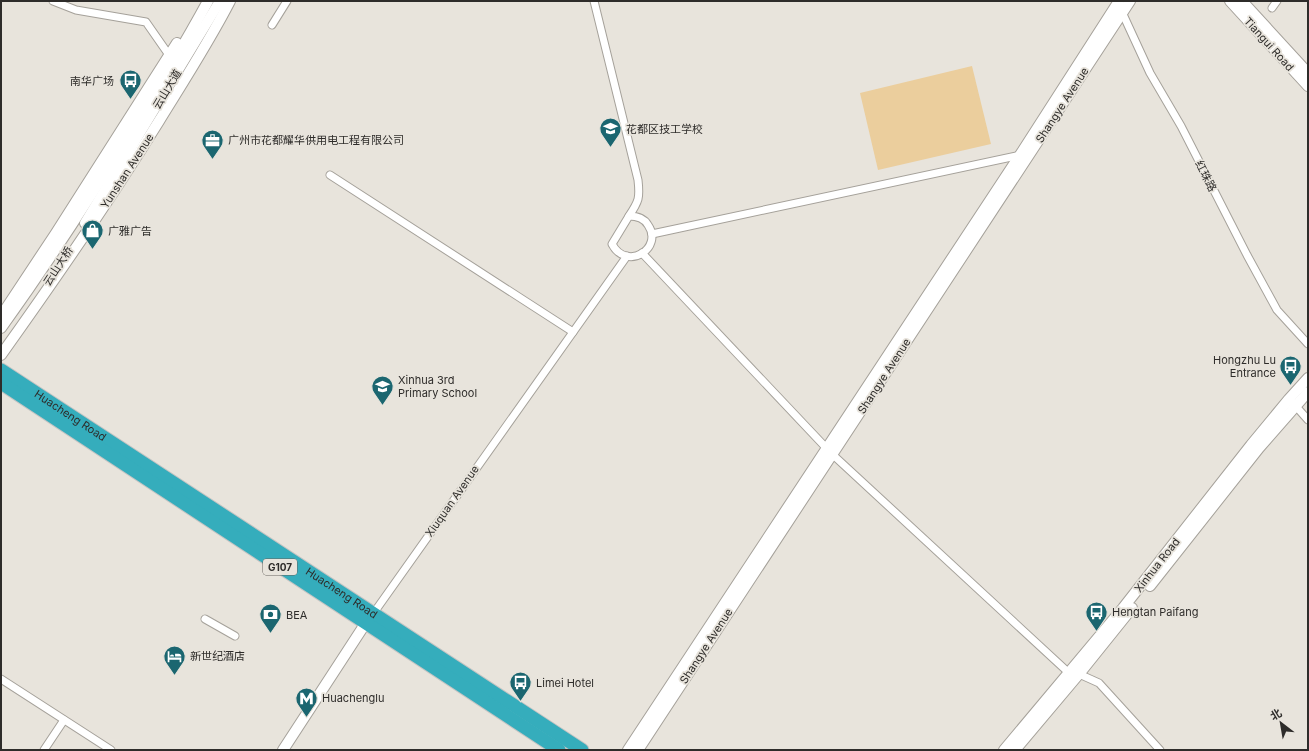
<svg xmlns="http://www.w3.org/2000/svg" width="1309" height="751" font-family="Inter,'Noto Sans SC',sans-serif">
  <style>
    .pitch { fill: #ebce9d }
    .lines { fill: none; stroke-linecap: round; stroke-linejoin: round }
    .street-casing { stroke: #a5a19a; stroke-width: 9 }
    .secondary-casing { stroke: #a5a19a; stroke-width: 12 }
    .highway-casing { stroke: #c4c4c3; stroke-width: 15 }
    .street { stroke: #fff; stroke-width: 7 }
    .secondary { stroke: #fff; stroke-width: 10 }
    .highway { stroke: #35adbc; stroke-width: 13 }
    .labels { text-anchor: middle; stroke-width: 3.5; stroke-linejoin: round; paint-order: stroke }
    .shield { fill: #e8e4dc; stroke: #66635f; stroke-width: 1 }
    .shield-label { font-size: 10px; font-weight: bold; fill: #2e2c2a }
    .street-label { font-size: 11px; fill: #2e2c2a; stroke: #e8e4dc }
    .poi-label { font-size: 11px; fill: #2e2c2a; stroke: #e8e4dc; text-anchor: start }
  </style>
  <rect width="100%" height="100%" fill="#e8e4dc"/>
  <polygon class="pitch" points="972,66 991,144 878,170 860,93"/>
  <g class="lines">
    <defs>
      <g id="street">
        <polyline points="53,1 76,10 146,22 169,55"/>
        <path d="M594,1L638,180C640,198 639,201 629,216"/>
        <polyline points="1272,8 1277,1"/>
        <polyline points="1121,10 1150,73 1181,126 1247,255 1277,310 1308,344"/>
        <polyline points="272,25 287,1"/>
        <polyline points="330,175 573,332"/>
        <path d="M629,216C637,216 644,218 648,225C664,248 627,272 612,244Z"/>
        <polyline points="652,234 1021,155"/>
        <polyline points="642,253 832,454 1069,673 1079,674 1099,683 1160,750"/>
        <polyline points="1293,403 1308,420"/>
        <polyline points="373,614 627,256"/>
        <polyline points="205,619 235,636"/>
        <polyline points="1,679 111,750"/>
        <polyline points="44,750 64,720"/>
      </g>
      <g id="secondary">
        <polyline points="1230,1 1308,86"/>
        <polyline points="1242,1 1308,73"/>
        <polyline points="85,223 220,1"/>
        <polyline points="1,316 56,233 177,43"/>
        <path d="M1,328C47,264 90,198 131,131C158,88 184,45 208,1"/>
        <path d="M1,355C56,278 109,201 159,121C183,82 209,42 230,1"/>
        <polyline points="1150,586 1259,448 1308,392"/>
        <polyline points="283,750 369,618"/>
        <polyline points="628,750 1020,155 1119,1"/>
        <polyline points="638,750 1130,1"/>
        <polyline points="1004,750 1123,608 1251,445 1289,399 1308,378"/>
        <polyline points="1015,750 1079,674 1132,608"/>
      </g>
      <g id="highway">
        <path id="s1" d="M1,370L582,750"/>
        <polyline points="1,383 559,750"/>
      </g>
    </defs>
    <use href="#street" class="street-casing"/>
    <use href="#secondary" class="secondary-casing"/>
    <use href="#highway" class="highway-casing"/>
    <use href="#street" class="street"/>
    <use href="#secondary" class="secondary"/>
    <use href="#highway" class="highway"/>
  </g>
  <defs>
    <symbol id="bus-pin" viewBox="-11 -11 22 30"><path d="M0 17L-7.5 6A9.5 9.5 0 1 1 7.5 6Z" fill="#1b6670" stroke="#e8e4dc"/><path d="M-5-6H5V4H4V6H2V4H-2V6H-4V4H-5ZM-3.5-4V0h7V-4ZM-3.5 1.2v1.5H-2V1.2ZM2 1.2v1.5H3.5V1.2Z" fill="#fff"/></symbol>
    <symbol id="school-pin" viewBox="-11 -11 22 30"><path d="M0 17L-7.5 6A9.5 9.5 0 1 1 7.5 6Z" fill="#1b6670" stroke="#e8e4dc"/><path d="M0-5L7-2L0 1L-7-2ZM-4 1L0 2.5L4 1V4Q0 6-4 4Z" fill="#fff"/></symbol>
    <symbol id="office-pin" viewBox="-11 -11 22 30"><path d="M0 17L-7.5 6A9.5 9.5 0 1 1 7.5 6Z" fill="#1b6670" stroke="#e8e4dc"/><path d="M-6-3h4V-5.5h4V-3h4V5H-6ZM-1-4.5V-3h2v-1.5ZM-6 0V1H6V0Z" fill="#fff"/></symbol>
    <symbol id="shop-pin" viewBox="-11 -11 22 30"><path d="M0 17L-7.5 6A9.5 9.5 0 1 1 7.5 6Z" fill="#1b6670" stroke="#e8e4dc"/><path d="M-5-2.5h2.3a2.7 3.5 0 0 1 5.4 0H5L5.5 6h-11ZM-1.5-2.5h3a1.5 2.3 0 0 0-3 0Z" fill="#fff"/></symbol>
    <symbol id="bank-pin" viewBox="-11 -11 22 30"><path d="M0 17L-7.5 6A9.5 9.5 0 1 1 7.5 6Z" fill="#1b6670" stroke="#e8e4dc"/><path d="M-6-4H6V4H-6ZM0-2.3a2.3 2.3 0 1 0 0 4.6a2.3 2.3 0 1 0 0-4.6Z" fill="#fff"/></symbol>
    <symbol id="hotel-pin" viewBox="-11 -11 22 30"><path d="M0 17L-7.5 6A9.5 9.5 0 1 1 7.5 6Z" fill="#1b6670" stroke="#e8e4dc"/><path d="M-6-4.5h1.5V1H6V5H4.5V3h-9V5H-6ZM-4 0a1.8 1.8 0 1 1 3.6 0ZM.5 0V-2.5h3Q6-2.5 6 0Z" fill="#fff"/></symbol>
    <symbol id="metro-pin" viewBox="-11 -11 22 30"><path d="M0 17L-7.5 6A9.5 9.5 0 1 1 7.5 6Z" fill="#1b6670" stroke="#e8e4dc"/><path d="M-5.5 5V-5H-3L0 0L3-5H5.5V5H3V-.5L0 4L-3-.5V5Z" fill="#fff"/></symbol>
  </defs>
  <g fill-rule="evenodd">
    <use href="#bus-pin" x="118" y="68" width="25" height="34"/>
    <use href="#school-pin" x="598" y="116" width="25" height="34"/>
    <use href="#office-pin" x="200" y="128" width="25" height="34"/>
    <use href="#shop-pin" x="80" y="218" width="25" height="34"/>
    <use href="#bus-pin" x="1278" y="354" width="25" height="34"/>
    <use href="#school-pin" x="370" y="374" width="25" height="34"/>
    <use href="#bus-pin" x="1084" y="600" width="25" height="34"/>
    <use href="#bank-pin" x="258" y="602" width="25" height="34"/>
    <use href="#hotel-pin" x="162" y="644" width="25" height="34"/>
    <use href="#bus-pin" x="508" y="670" width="25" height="34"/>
    <use href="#metro-pin" x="294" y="686" width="25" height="34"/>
  </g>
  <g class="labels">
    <rect class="shield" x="263" y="559" width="34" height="16" rx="3"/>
    <g class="shield-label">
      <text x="280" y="571">G107</text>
    </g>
    <g class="street-label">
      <text transform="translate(1269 44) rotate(48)" y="4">Tiangui Road</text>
      <text transform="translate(167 89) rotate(-59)" y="4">云山大道</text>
      <text transform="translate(1062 105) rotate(-57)" y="4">Shangye Avenue</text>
      <text transform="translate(127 171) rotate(-57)" y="4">Yunshan Avenue</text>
      <text transform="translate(1206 176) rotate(63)" y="4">红珠路</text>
      <text transform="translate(58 266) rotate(-57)" y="4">云山大桥</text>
      <text transform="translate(884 376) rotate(-57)" y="4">Shangye Avenue</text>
      <text dy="4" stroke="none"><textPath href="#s1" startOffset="83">Huacheng Road</textPath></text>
      <text transform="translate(452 501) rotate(-55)" y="4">Xiuquan Avenue</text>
      <text transform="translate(1157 565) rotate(-52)" y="4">Xinhua Road</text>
      <text dy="4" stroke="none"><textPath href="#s1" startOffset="407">Huacheng Road</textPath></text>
      <text transform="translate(706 646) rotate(-57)" y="4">Shangye Avenue</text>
    </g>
    <g class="poi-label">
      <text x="114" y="85" text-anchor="end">南华广场</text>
      <text x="626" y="133">花都区技工学校</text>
      <text x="228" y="144">广州市花都耀华供用电工程有限公司</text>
      <text x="108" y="235">广雅广告</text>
      <text x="1276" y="364" text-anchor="end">Hongzhu Lu<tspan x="1276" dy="13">Entrance</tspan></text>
      <text x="398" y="384">Xinhua 3rd<tspan x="398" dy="13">Primary School</tspan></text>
      <text x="1112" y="616">Hengtan Paifang</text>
      <text x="286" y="619">BEA</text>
      <text x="190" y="660">新世纪酒店</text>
      <text x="536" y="687">Limei Hotel</text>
      <text x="322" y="702">Huachenglu</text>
    </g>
  </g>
  <rect width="1309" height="751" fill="none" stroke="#2e2c2a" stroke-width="4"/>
  <g transform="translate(1281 723) rotate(329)" stroke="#e8e4dc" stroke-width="3" paint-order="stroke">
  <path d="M0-3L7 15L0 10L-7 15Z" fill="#2e2c2a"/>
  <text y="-6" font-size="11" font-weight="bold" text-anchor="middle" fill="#2e2c2a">北</text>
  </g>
</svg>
